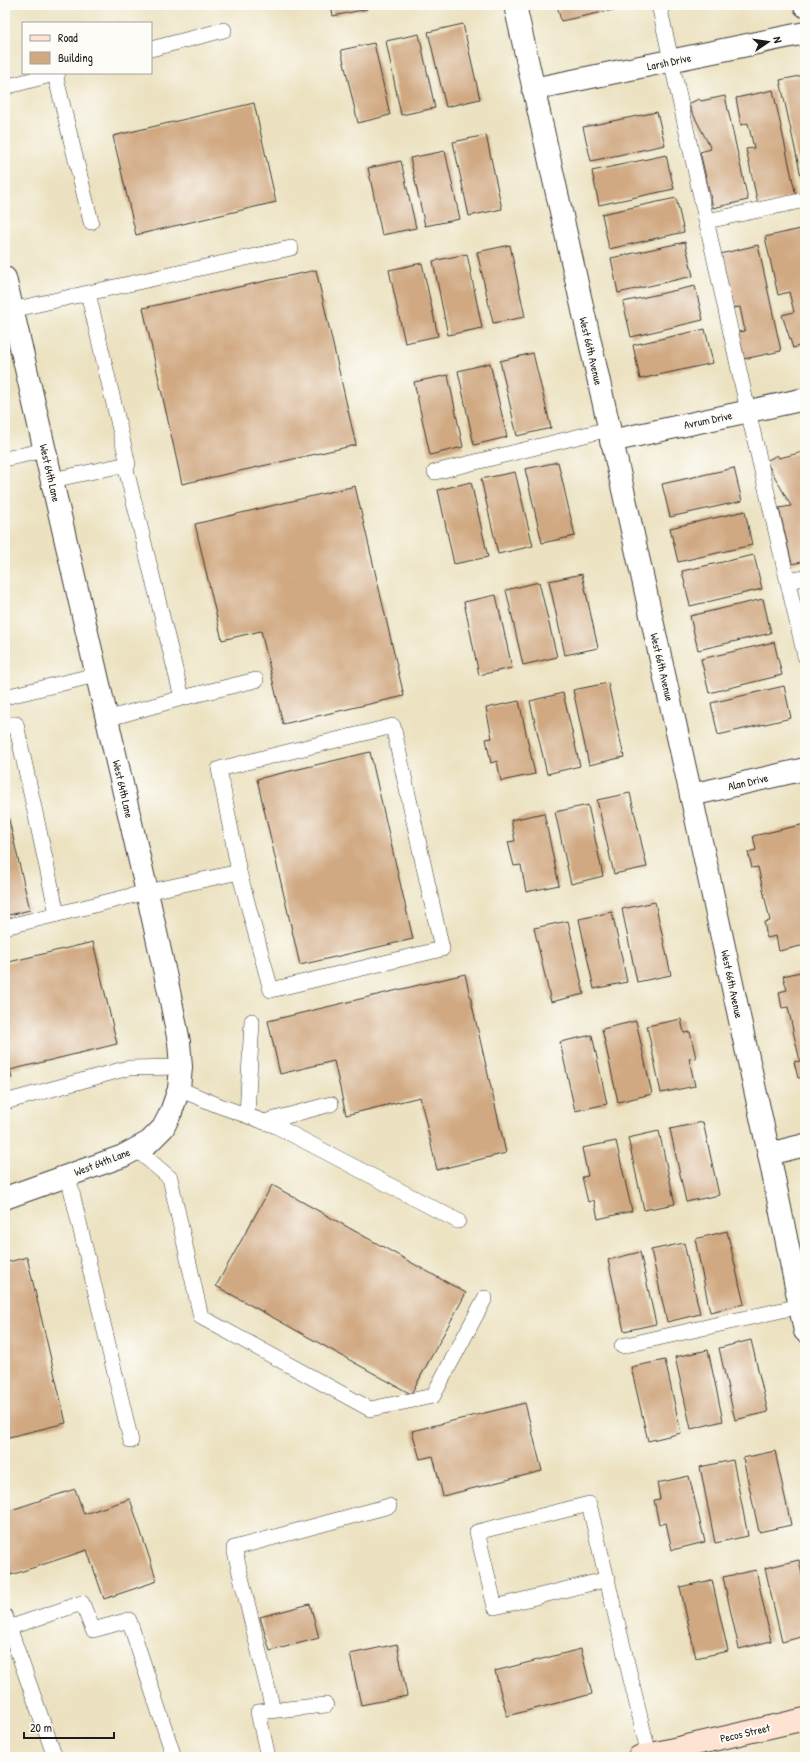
<svg xmlns="http://www.w3.org/2000/svg" width="810" height="1762" font-family="'Patrick Hand',sans-serif">
  <style>
    .building { fill: #d0a881 }
    .lines { fill: none; stroke-linecap: round; stroke-linejoin: round }
    .lane-casing { stroke: #3b3a35; stroke-width: 16 }
    .street-casing { stroke: #3b3a35; stroke-width: 24 }
    .secondary-casing { stroke: #3b3a35; stroke-width: 24 }
    .lane { stroke: #fff; stroke-width: 15 }
    .street { stroke: #fff; stroke-width: 22 }
    .secondary { stroke: #fee3d2; stroke-width: 22 }
    .labels { text-anchor: middle; stroke-width: 4; stroke-linejoin: round; paint-order: stroke }
    .street-label { font-size: 11px; fill: #1c1c1c; stroke: #fdfcf7 }
  </style>
  <rect width="100%" height="100%" fill="#fdfcf7"/>
  <filter id="ink" filterUnits="userSpaceOnUse"><feTurbulence type="fractalNoise" baseFrequency=".025" numOctaves="2"/><feDisplacementMap in="SourceGraphic" scale="8" xChannelSelector="R" yChannelSelector="G"/><feConvolveMatrix kernelMatrix="1 2 1 2 8 2 1 2 1" color-interpolation-filters="sRGB"/></filter>
  <filter id="wash" filterUnits="userSpaceOnUse"><feTurbulence type="fractalNoise" baseFrequency=".012" numOctaves="4" result="noise"/><feDisplacementMap in="SourceGraphic" scale="16" xChannelSelector="R" yChannelSelector="G"/><feGaussianBlur stdDeviation="0.9" result="paint"/><feColorMatrix in="noise" values="0 0 0 0 0 0 0 0 0 0 0 0 0 0 0 0 0 1.4 0 .05"/><feComposite in="paint" operator="in"/></filter>
  <g filter="url(#wash)">
    <rect width="100%" height="100%" fill="#ece2c1"/>
    <g id="blocks">
      <g class="building">
        <polygon points="331,5 366,5 367,9 333,16"/>
        <polygon points="557,5 632,5 632,6 561,21"/>
        <polygon points="463,24 480,99 446,107 428,32"/>
        <polygon points="419,34 435,108 401,115 386,41"/>
        <polygon points="374,43 390,115 358,123 341,50"/>
        <polygon points="805,75 805,190 804,190 780,80"/>
        <polygon points="773,90 796,196 758,204 746,149 754,148 748,123 741,125 736,98"/>
        <polygon points="725,96 748,200 713,208 700,152 711,149 688,104 699,99 701,101"/>
        <polygon points="254,103 276,202 136,235 113,136"/>
        <polygon points="657,112 665,145 591,161 583,127"/>
        <polygon points="486,135 502,209 469,216 453,142"/>
        <polygon points="445,151 460,219 425,226 410,158"/>
        <polygon points="666,155 674,189 599,205 592,171"/>
        <polygon points="401,161 416,228 382,235 368,168"/>
        <polygon points="676,198 684,232 609,249 602,214"/>
        <polygon points="805,228 805,344 793,348 782,315 794,312 789,292 778,295 765,237"/>
        <polygon points="685,242 693,276 618,293 611,258"/>
        <polygon points="510,245 525,317 493,323 477,252"/>
        <polygon points="758,245 781,351 744,359 738,332 745,331 740,307 732,308 720,254"/>
        <polygon points="467,254 482,328 448,335 433,261"/>
        <polygon points="422,263 438,336 405,343 389,270"/>
        <polygon points="316,270 356,445 182,484 143,308"/>
        <polygon points="695,286 703,320 631,337 623,302"/>
        <polygon points="705,329 713,363 640,379 633,345"/>
        <polygon points="533,353 551,428 517,436 500,361"/>
        <polygon points="490,363 507,437 474,445 458,371"/>
        <polygon points="448,375 463,447 430,455 414,382"/>
        <polygon points="803,452 805,461 805,561 792,564 779,508 791,506 766,461 777,455 779,458"/>
        <polygon points="558,462 575,536 542,543 525,469"/>
        <polygon points="734,468 742,501 670,517 662,484"/>
        <polygon points="515,472 533,546 498,554 481,479"/>
        <polygon points="471,482 488,557 454,564 438,490"/>
        <polygon points="355,486 404,696 283,724 261,631 222,640 195,524"/>
        <polygon points="745,511 752,545 678,562 670,528"/>
        <polygon points="754,555 762,589 690,606 682,571"/>
        <polygon points="582,574 598,648 565,655 549,581"/>
        <polygon points="539,582 557,657 523,665 506,590"/>
        <polygon points="496,595 512,668 479,675 464,602"/>
        <polygon points="763,599 771,633 698,650 690,616"/>
        <polygon points="774,642 782,675 709,693 701,659"/>
        <polygon points="608,683 624,757 589,765 573,690"/>
        <polygon points="784,686 791,718 718,735 711,703"/>
        <polygon points="563,693 580,766 547,774 530,701"/>
        <polygon points="519,701 535,774 501,781 497,761 491,763 486,739 492,738 486,708"/>
        <polygon points="370,752 413,939 300,965 257,779"/>
        <polygon points="630,793 647,867 614,874 597,800"/>
        <polygon points="5,803 30,910 5,916"/>
        <polygon points="588,805 603,876 571,884 555,812"/>
        <polygon points="544,813 559,885 526,892 521,865 514,866 508,842 515,841 511,820"/>
        <polygon points="805,824 805,945 779,951 776,936 767,938 764,922 770,921 758,867 752,868 748,852 756,850 753,836"/>
        <polygon points="655,902 671,975 637,982 622,909"/>
        <polygon points="612,912 627,982 594,989 579,919"/>
        <polygon points="568,921 584,994 551,1002 534,928"/>
        <polygon points="93,942 117,1044 10,1070 12,1078 5,1080 5,963"/>
        <polygon points="805,971 805,1077 798,1078 794,1062 800,1061 794,1035 788,1007 782,1008 779,992 787,990 783,976"/>
        <polygon points="465,974 506,1153 437,1170 420,1097 346,1115 334,1061 280,1074 268,1021"/>
        <polygon points="681,1019 684,1033 690,1032 696,1058 689,1059 695,1086 661,1093 647,1026"/>
        <polygon points="636,1021 652,1094 618,1102 602,1029"/>
        <polygon points="592,1035 607,1104 575,1111 560,1042"/>
        <polygon points="703,1122 719,1195 686,1202 670,1129"/>
        <polygon points="659,1131 675,1204 644,1210 628,1138"/>
        <polygon points="616,1141 632,1211 598,1219 594,1200 588,1202 582,1177 588,1176 582,1148"/>
        <polygon points="272,1185 466,1293 411,1394 216,1286"/>
        <polygon points="727,1231 744,1304 710,1312 695,1239"/>
        <polygon points="684,1243 700,1314 667,1322 651,1250"/>
        <polygon points="640,1252 656,1324 624,1331 608,1260"/>
        <polygon points="27,1257 66,1423 5,1438 5,1263"/>
        <polygon points="751,1340 768,1412 735,1420 719,1348"/>
        <polygon points="708,1350 723,1421 691,1429 675,1357"/>
        <polygon points="665,1360 681,1433 648,1441 631,1367"/>
        <polygon points="525,1403 542,1471 443,1496 433,1456 420,1459 412,1431"/>
        <polygon points="775,1451 791,1525 759,1532 743,1458"/>
        <polygon points="733,1460 748,1536 715,1543 700,1467"/>
        <polygon points="689,1476 705,1542 672,1550 666,1523 659,1524 654,1500 660,1499 657,1483"/>
        <polygon points="75,1489 84,1514 130,1499 157,1581 104,1599 87,1550 11,1575 5,1558 5,1512"/>
        <polygon points="799,1560 805,1589 805,1636 782,1642 765,1568"/>
        <polygon points="756,1570 771,1641 739,1649 723,1577"/>
        <polygon points="712,1580 728,1651 696,1658 680,1587"/>
        <polygon points="310,1604 319,1638 270,1651 260,1617"/>
        <polygon points="397,1644 407,1696 361,1705 350,1654"/>
        <polygon points="581,1649 592,1694 507,1716 495,1671"/>
      </g>
    </g>
  </g>
  <g filter="url(#ink)">
    <use href="#blocks" fill-opacity="0" stroke="#3b3a35" stroke-width="1"/>
    <g class="lines">
      <defs>
        <g id="lane">
          <polyline points="659,5 748,411 805,656"/>
          <polyline points="151,49 224,30"/>
          <polyline points="55,74 91,222"/>
          <polyline points="5,87 58,73"/>
          <polyline points="707,221 805,200"/>
          <polyline points="12,310 88,293"/>
          <polyline points="5,459 45,450"/>
          <polyline points="125,465 182,698 256,680"/>
          <polyline points="435,472 609,429"/>
          <polyline points="52,480 128,464 88,293 291,248"/>
          <polyline points="788,581 805,578"/>
          <polyline points="5,697 96,675"/>
          <polyline points="106,719 182,698"/>
          <polyline points="5,726 16,724 57,914"/>
          <polygon points="393,726 442,949 271,990 239,872 219,769"/>
          <polyline points="5,927 147,892 239,872"/>
          <polyline points="179,1089 220,1106 276,1126 458,1221"/>
          <polyline points="5,1102 128,1068 181,1067"/>
          <polyline points="247,1115 252,1021"/>
          <polyline points="264,1122 331,1104"/>
          <polyline points="136,1149 170,1178 201,1317 370,1409 433,1396 485,1298"/>
          <polyline points="68,1176 131,1441"/>
          <polyline points="622,1346 800,1306"/>
          <polyline points="608,1579 495,1607 477,1532 589,1504 649,1755"/>
          <polyline points="5,1616 55,1757"/>
          <polyline points="5,1629 82,1603 93,1630 129,1620 174,1757"/>
          <polyline points="273,1710 234,1548 389,1506"/>
          <polyline points="268,1757 258,1712 326,1705"/>
        </g>
        <g id="street">
          <polyline points="515,5 691,795 769,1154 805,1331"/>
          <polyline points="805,5 805,6"/>
          <polyline points="533,89 805,33"/>
          <polyline points="5,278 147,892 170,996 179,1042 181,1067 179,1089 171,1112 163,1128 149,1142 123,1156 5,1198"/>
          <polyline points="611,441 805,399"/>
          <polyline points="691,795 805,769"/>
          <polyline points="769,1154 805,1145"/>
        </g>
        <polyline id="secondary" points="639,1757 805,1719"/>
      </defs>
      <use href="#lane" class="lane-casing"/>
      <use href="#street" class="street-casing"/>
      <use href="#secondary" class="secondary-casing"/>
      <use href="#lane" class="lane"/>
      <use href="#street" class="street"/>
      <use href="#secondary" class="secondary"/>
    </g>
  </g>
  <g class="labels">
    <g class="street-label">
      <text transform="translate(669 62) rotate(-12)" y="4">Larsh Drive</text>
      <text transform="translate(591 351) rotate(77)" y="4">West 66th Avenue</text>
      <text transform="translate(708 420) rotate(-12)" y="4">Avrum Drive</text>
      <text transform="translate(50 473) rotate(77)" y="4">West 64th Lane</text>
      <text transform="translate(662 667) rotate(77)" y="4">West 66th Avenue</text>
      <text transform="translate(748 782) rotate(-13)" y="4">Alan Drive</text>
      <text transform="translate(123 789) rotate(77)" y="4">West 64th Lane</text>
      <text transform="translate(732 984) rotate(78)" y="4">West 66th Avenue</text>
      <text transform="translate(102 1162) rotate(-21)" y="4">West 64th Lane</text>
      <text transform="translate(745 1733) rotate(-13)" y="4">Pecos Street</text>
    </g>
  </g>
  <rect width="810" height="1762" fill="none" stroke="#fdfcf7" stroke-width="20"/>
  <rect x="22" y="22" width="130" height="52" fill="#fdfcf7" stroke="#a3a29f"/>
  <rect x="30" y="35" width="20" height="6" fill="#fee3d2" stroke="#a3a29f"/>
  <text x="58" y="42" font-size="12" fill="#1c1c1c">Road</text>
  <rect x="30" y="52" width="20" height="12" fill="#d0a881" stroke="#a3a29f"/>
  <text x="58" y="62" font-size="12" fill="#1c1c1c">Building</text>
  <g transform="translate(768 42) rotate(77)" stroke="#fdfcf7" stroke-width="3" paint-order="stroke">
  <path d="M0-3L7 15L0 10L-7 15Z" fill="#1c1c1c"/>
  <text y="-6" font-size="11" font-weight="bold" text-anchor="middle" fill="#1c1c1c">N</text>
  </g>
  <path d="M24 1732v6h90v-6" fill="none" stroke="#1c1c1c" stroke-width="2"/>
  <text x="30" y="1732" font-size="12" fill="#1c1c1c" stroke="#fdfcf7" stroke-width="3" paint-order="stroke">20 m</text>
</svg>
